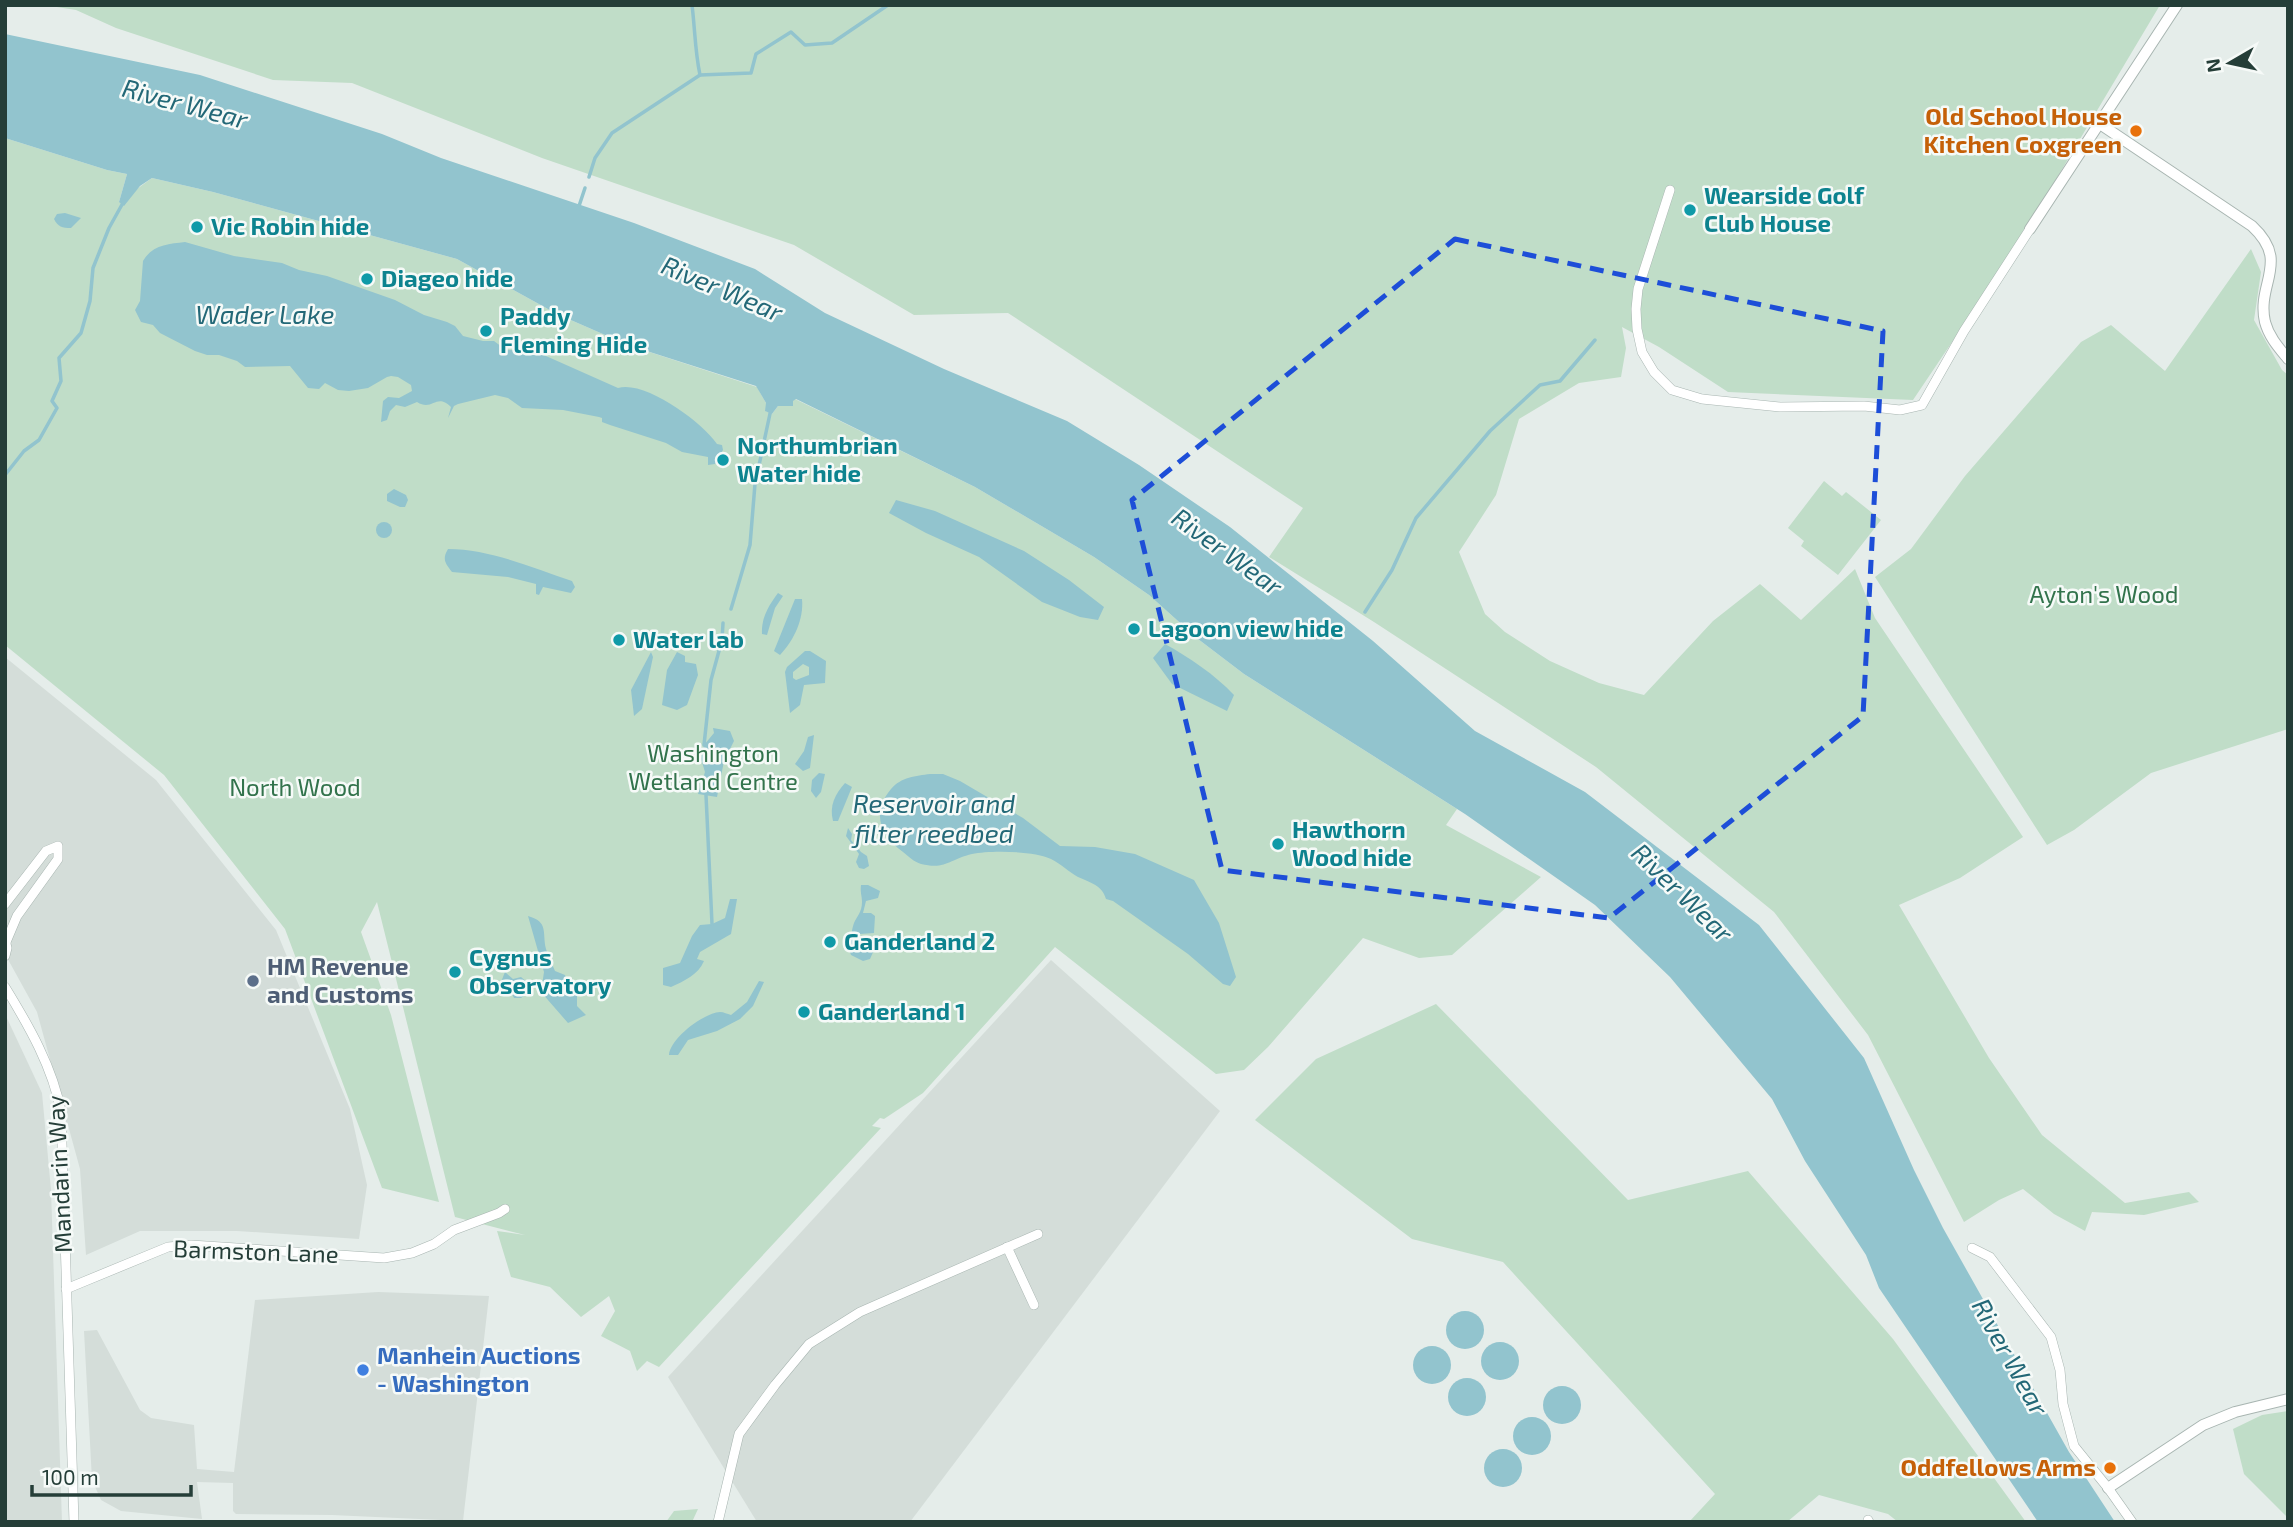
<svg xmlns="http://www.w3.org/2000/svg" width="2293" height="1527" font-family="'Exo 2',sans-serif">
  <style>
    .built { fill: #d4ddd9 }
    .green { fill: #c0ddc8 }
    .water { fill: #92c4ce; fill-rule: evenodd }
    .lines { fill: none; stroke-linecap: round; stroke-linejoin: round }
    .stream { stroke: #92c4ce; stroke-width: 3.5 }
    .minor-casing { stroke: #a8b5b1; stroke-width: 10 }
    .tertiary-casing { stroke: #a8b5b1; stroke-width: 12 }
    .minor { stroke: #fff; stroke-width: 9 }
    .tertiary { stroke: #fff; stroke-width: 10 }
    .marked { fill: none; stroke: #1d4ed8; stroke-width: 5; stroke-dasharray: 14 9; stroke-linejoin: round }
    .food-dot { fill: #e8710a; stroke: #f6faf8; stroke-width: 2.5 }
    .culture-dot { fill: #0f9aa8; stroke: #f6faf8; stroke-width: 2.5 }
    .service-dot { fill: #5c6f8a; stroke: #f6faf8; stroke-width: 2.5 }
    .shop-dot { fill: #3f7fe0; stroke: #f6faf8; stroke-width: 2.5 }
    .labels { text-anchor: middle; stroke-width: 5; stroke-linejoin: round; paint-order: stroke }
    .food-label { font-size: 24px; font-weight: bold; fill: #c56008; stroke: #f6faf8; text-anchor: end }
    .culture-label { font-size: 24px; font-weight: bold; fill: #0d838f; stroke: #f6faf8; text-anchor: start }
    .park-label { font-size: 24px; fill: #32734c; stroke: #f6faf8 }
    .service-label { font-size: 24px; font-weight: bold; fill: #4e5e75; stroke: #f6faf8; text-anchor: start }
    .street-label { font-size: 24px; fill: #253e38; stroke: #f6faf8 }
    .shop-label { font-size: 24px; font-weight: bold; fill: #366cbe; stroke: #f6faf8; text-anchor: start }
    .water-label { font-size: 26px; font-style: italic; fill: #236877; stroke: #f6faf8 }
  </style>
  <rect width="100%" height="100%" fill="#e5edea"/>
  <g class="built">
    <polygon points="5,657 156,780 276,930 350,1109 367,1185 359,1239 237,1231 140,1231 86,1255 80,1169 37,1012 5,954"/>
    <polygon points="1051,960 1220,1111 910,1522 757,1522 668,1377"/>
    <polygon points="5,1014 42,1093 51,1190 62,1522 5,1522"/>
    <polygon points="378,1292 489,1296 463,1521 332,1515 236,1514 233,1511 233,1483 197,1482 202,1519 121,1511 101,1500 92,1480 84,1331 97,1330 140,1410 151,1418 194,1425 197,1469 234,1472 255,1300"/>
  </g>
  <g class="green">
    <polygon points="44,5 2160,5 2012,253 1913,400 1728,392 1659,347 1622,327 1626,348 1621,377 1579,383 1519,419 1496,495 1459,552 1485,614 1505,632 1550,661 1599,683 1644,695 1713,621 1760,584 1801,620 1855,569 1875,618 2023,837 1960,878 1899,905 1989,1058 2042,1135 2125,1203 2189,1192 2199,1202 2144,1215 2092,1212 2085,1231 2054,1214 2023,1189 1999,1200 1964,1222 1868,1035 1774,912 1596,767 1374,622 1269,557 1303,508 1008,313 914,315 794,245 542,158 352,83 273,80 116,28 76,10"/>
    <polygon points="5,138 107,170 127,174 119,202 152,178 213,192 457,259 557,314 628,345 757,387 766,403 766,411 772,414 778,406 793,406 792,401 795,399 975,487 1094,557 1149,595 1198,639 1244,674 1457,809 1446,825 1541,877 1452,955 1419,958 1363,938 1268,1047 1244,1070 1216,1074 1055,947 923,1093 884,1119 880,1118 872,1126 881,1128 659,1367 647,1361 637,1371 630,1351 601,1336 615,1311 609,1296 581,1317 550,1287 511,1277 497,1231 525,1235 455,1217 377,902 361,932 391,1015 439,1202 382,1188 285,929 164,775 5,645"/>
    <polygon points="2251,249 2261,272 2254,320 2282,370 2288,375 2288,729 2151,773 2074,830 2047,845 1875,577 1911,549 1965,476 2081,342 2111,325 2165,371"/>
    <polygon points="1824,481 1842,496 1846,492 1881,520 1838,575 1801,546 1804,541 1788,528"/>
    <polygon points="1436,1004 1628,1200 1748,1171 1893,1339 2026,1522 1898,1522 1888,1514 1819,1495 1787,1522 1689,1522 1715,1494 1503,1262 1412,1239 1255,1120 1316,1059"/>
    <polygon points="2288,1411 2288,1518 2244,1474 2233,1429 2262,1415"/>
    <polygon points="698,1509 692,1522 666,1522 674,1511"/>
  </g>
  <g class="water">
    <polygon points="5,34 200,75 382,134 441,158 634,223 755,269 825,313 944,369 1067,421 1139,465 1230,527 1373,641 1475,731 1585,792 1759,925 1864,1058 1914,1170 1943,1228 2069,1452 2115,1522 2038,1522 1879,1288 1866,1255 1805,1161 1772,1099 1670,977 1595,905 1465,814 1244,674 1198,639 1149,595 1094,557 975,487 796,399 793,401 793,406 778,406 772,414 765,411 766,403 756,386 628,345 557,314 457,259 213,192 152,178 140,186 124,206 119,202 127,174 107,170 5,138"/>
    <path d="M65,213L81,218L71,228C62,228 58,227 54,219L57,214Z"/>
    <path d="M185,242L234,256L282,263L299,270L327,276L395,300L424,315L447,322L455,326L463,336L483,341H494L506,350L534,351L546,356L618,388C645,380 702,422 717,444L722,445L723,450L715,464L708,465V457L682,452L666,443L610,425L602,422V418L599,417L563,410L522,408L508,398L495,395L458,404L454,406L448,418L451,407C436,392 433,412 417,402L405,407L396,405L390,411L387,420L381,422L383,401L388,397L399,398L412,391L411,385L398,377L391,376L387,377L368,388L349,391L338,390L325,383L319,389L308,388L290,366L245,367L237,361L219,355H207L195,351L160,333L153,325L141,322L135,310L140,301L143,261C152,245 168,244 185,242Z"/>
    <polygon points="394,489 406,495 408,500 405,507 400,507 387,501 387,494"/>
    <polygon points="896,500 935,511 1024,551 1069,580 1104,607 1098,620 1080,617 1042,602 979,557 926,533 889,513"/>
    <circle cx="384" cy="530" r="8"/>
    <path d="M448,549C490,549 533,568 572,581L575,587L571,593L543,587L539,595L536,594V584L508,577L452,572C445,563 442,559 448,549Z"/>
    <path d="M778,593L783,596L775,608L767,635L762,634C761,618 769,605 778,593Z"/>
    <path d="M795,599H802C804,619 794,640 780,655L774,651Z"/>
    <path d="M1165,644C1190,658 1214,674 1234,695L1227,711L1172,684L1153,658Z"/>
    <path d="M805,651H810L826,661L825,683L804,685L800,705L790,713L785,672L787,667ZM803,664L809,667V675L796,680L793,678V672Z"/>
    <polygon points="651,652 653,657 642,709 634,716 631,690"/>
    <polygon points="677,652 685,656 685,662 696,664 698,675 687,705 677,710 662,705 667,670"/>
    <polygon points="713,728 730,731 734,741 724,761 717,797 698,794 705,772 701,759 704,745 714,733"/>
    <polygon points="814,735 810,768 803,771 795,764 804,751 808,737"/>
    <polygon points="819,773 825,774 821,792 816,798 811,791 812,780"/>
    <path d="M930,774H943L960,781L1023,818L1060,846L1095,847L1135,854L1194,880L1219,923L1236,977L1230,986L1223,984L1188,954L1113,901L1106,899C1102,885 1091,883 1078,877C1069,872 1061,864 1051,859C1034,851 991,850 972,854C950,859 946,870 921,864C914,862 908,856 903,852C880,835 871,813 891,789C901,777 916,776 930,774Z"/>
    <path d="M845,783L852,787L838,821H833C829,806 835,794 845,783Z"/>
    <polygon points="848,828 852,834 851,840 861,852 867,856 869,866 864,869 859,868 856,862 859,854 846,836"/>
    <path d="M861,885H868L880,891L878,898L866,901L863,913H871L875,916L874,933L860,934L858,940L870,942L874,950L870,959L863,961L851,955L848,946C852,938 851,931 854,923C857,916 862,912 862,902C862,896 860,892 861,885Z"/>
    <path d="M730,899H737L731,934L700,952L697,959L704,961C698,975 684,981 671,987L663,985V968L680,963L692,936L700,925L712,924L725,918Z"/>
    <path d="M528,916C549,922 542,932 546,949C548,956 552,964 555,971L565,975L568,983L577,990V1006L586,1015L568,1023L541,992L544,972Z"/>
    <polygon points="505,972 513,979 521,977 527,982 527,993 521,998 514,998 509,988 501,982"/>
    <path d="M759,981L764,982L753,1006L740,1019L717,1031L688,1040L678,1055H669C670,1039 703,1013 720,1012C724,1012 727,1014 731,1015L747,1002Z"/>
    <circle cx="1465" cy="1330" r="19"/>
    <circle cx="1500" cy="1361" r="19"/>
    <circle cx="1432" cy="1365" r="19"/>
    <circle cx="1467" cy="1397" r="19"/>
    <circle cx="1562" cy="1405" r="19"/>
    <circle cx="1532" cy="1436" r="19"/>
    <circle cx="1503" cy="1468" r="19"/>
  </g>
  <g class="lines">
    <g class="stream">
      <path d="M692,5C695,29 695,52 700,75"/>
      <polyline points="589,177 595,158 612,133 700,75 751,73 756,54 791,32 805,45 832,43 888,5"/>
      <polyline points="578,209 585,188"/>
      <polyline points="5,475 24,451 39,440 57,408 52,401 61,381 59,358 81,333 90,301 93,268 109,228 124,201"/>
      <polyline points="731,609 750,545 755,484 771,409"/>
      <polyline points="1365,612 1392,570 1416,518 1490,431 1540,385 1560,381 1595,340"/>
      <polyline points="704,745 711,680 722,640 723,623"/>
      <polyline points="706,795 712,924"/>
    </g>
    <defs>
      <g id="minor">
        <polyline points="1670,190 1638,289 1636,309 1637,329 1642,352 1654,372 1672,390 1702,399 1780,407 1864,406 1900,410 1922,405 1964,331 2030,229"/>
        <polyline points="5,904 46,851 58,846 58,859 17,916 6,942"/>
        <polyline points="5,940 7,948 5,956"/>
        <path d="M5,987C29,1026 53,1068 61,1112L74,1522"/>
        <polyline points="1007,1247 1034,1305"/>
        <polyline points="1972,1248 1990,1257 2051,1337 2060,1370 2063,1404 2074,1446 2108,1488 2132,1522"/>
        <polyline points="66,1289 168,1247 191,1245 384,1258 412,1253 434,1244 454,1230 499,1213 505,1209"/>
        <polyline points="1868,1520 1869,1522"/>
        <polyline points="718,1522 739,1434 775,1385 809,1344 860,1312 1038,1234"/>
      </g>
      <g id="tertiary">
        <path d="M2100,124L2252,226C2291,262 2256,283 2265,322C2269,337 2279,348 2288,359"/>
        <polyline points="2030,229 2177,5"/>
        <polyline points="2108,1488 2203,1425 2235,1412 2288,1399"/>
      </g>
    </defs>
    <use href="#minor" class="minor-casing"/>
    <use href="#tertiary" class="tertiary-casing"/>
    <use href="#minor" class="minor"/>
    <use href="#tertiary" class="tertiary"/>
  </g>
  <path class="marked" d="M1455,239L1883,331L1863,716L1609,918L1222,870L1132,500Z"/>
  <g class="food-dot">
    <circle cx="2136" cy="131" r="7"/>
    <circle cx="2110" cy="1468" r="7"/>
  </g>
  <g class="culture-dot">
    <circle cx="1690" cy="210" r="7"/>
    <circle cx="197" cy="227" r="7"/>
    <circle cx="367" cy="279" r="7"/>
    <circle cx="486" cy="331" r="7"/>
    <circle cx="723" cy="460" r="7"/>
    <circle cx="1134" cy="629" r="7"/>
    <circle cx="619" cy="640" r="7"/>
    <circle cx="1278" cy="844" r="7"/>
    <circle cx="830" cy="942" r="7"/>
    <circle cx="455" cy="972" r="7"/>
    <circle cx="804" cy="1012" r="7"/>
  </g>
  <circle class="service-dot" cx="253" cy="981" r="7"/>
  <circle class="shop-dot" cx="363" cy="1370" r="7"/>
  <g class="labels">
    <g class="food-label">
      <text x="2122" y="125">Old School House<tspan x="2122" dy="28">Kitchen Coxgreen</tspan></text>
      <text x="2096" y="1476">Oddfellows Arms</text>
    </g>
    <g class="culture-label">
      <text x="1704" y="204">Wearside Golf<tspan x="1704" dy="28">Club House</tspan></text>
      <text x="211" y="235">Vic Robin hide</text>
      <text x="381" y="287">Diageo hide</text>
      <text x="500" y="325">Paddy<tspan x="500" dy="28">Fleming Hide</tspan></text>
      <text x="737" y="454">Northumbrian<tspan x="737" dy="28">Water hide</tspan></text>
      <text x="1148" y="637">Lagoon view hide</text>
      <text x="633" y="648">Water lab</text>
      <text x="1292" y="838">Hawthorn<tspan x="1292" dy="28">Wood hide</tspan></text>
      <text x="844" y="950">Ganderland 2</text>
      <text x="469" y="966">Cygnus<tspan x="469" dy="28">Observatory</tspan></text>
      <text x="818" y="1020">Ganderland 1</text>
    </g>
    <g class="park-label">
      <text x="2104" y="603">Ayton's Wood</text>
      <text x="713" y="762">Washington<tspan x="713" dy="28">Wetland Centre</tspan></text>
      <text x="295" y="796">North Wood</text>
    </g>
    <g class="service-label">
      <text x="267" y="975">HM Revenue<tspan x="267" dy="28">and Customs</tspan></text>
    </g>
    <g class="street-label">
      <text transform="translate(60 1174) rotate(-93)" y="8">Mandarin Way</text>
      <text transform="translate(256 1252) rotate(2)" y="8">Barmston Lane</text>
    </g>
    <g class="shop-label">
      <text x="377" y="1364">Manhein Auctions<tspan x="377" dy="28">- Washington</tspan></text>
    </g>
    <g class="water-label">
      <text transform="translate(185 104) rotate(15)" y="9">River Wear</text>
      <text transform="translate(722 289) rotate(23)" y="9">River Wear</text>
      <text x="265" y="324">Wader Lake</text>
      <text transform="translate(1227 552) rotate(36)" y="9">River Wear</text>
      <text x="934" y="813">Reservoir and<tspan x="934" dy="30">filter reedbed</tspan></text>
      <text transform="translate(1682 893) rotate(44)" y="9">River Wear</text>
      <text transform="translate(2010 1357) rotate(61)" y="9">River Wear</text>
    </g>
  </g>
  <rect width="2293" height="1527" fill="none" stroke="#253e38" stroke-width="14"/>
  <g transform="translate(2230 63) rotate(261)" stroke="#f6faf8" stroke-width="5" paint-order="stroke">
  <path d="M0-5L12 26L0 18L-12 26Z" fill="#253e38"/>
  <text y="-10" font-size="19" font-weight="bold" text-anchor="middle" fill="#253e38">N</text>
  </g>
  <path d="M32 1485v10h159v-10" fill="none" stroke="#253e38" stroke-width="3.5"/>
  <text x="42" y="1485" font-size="21" fill="#253e38" stroke="#f6faf8" stroke-width="5" paint-order="stroke">100 m</text>
</svg>
